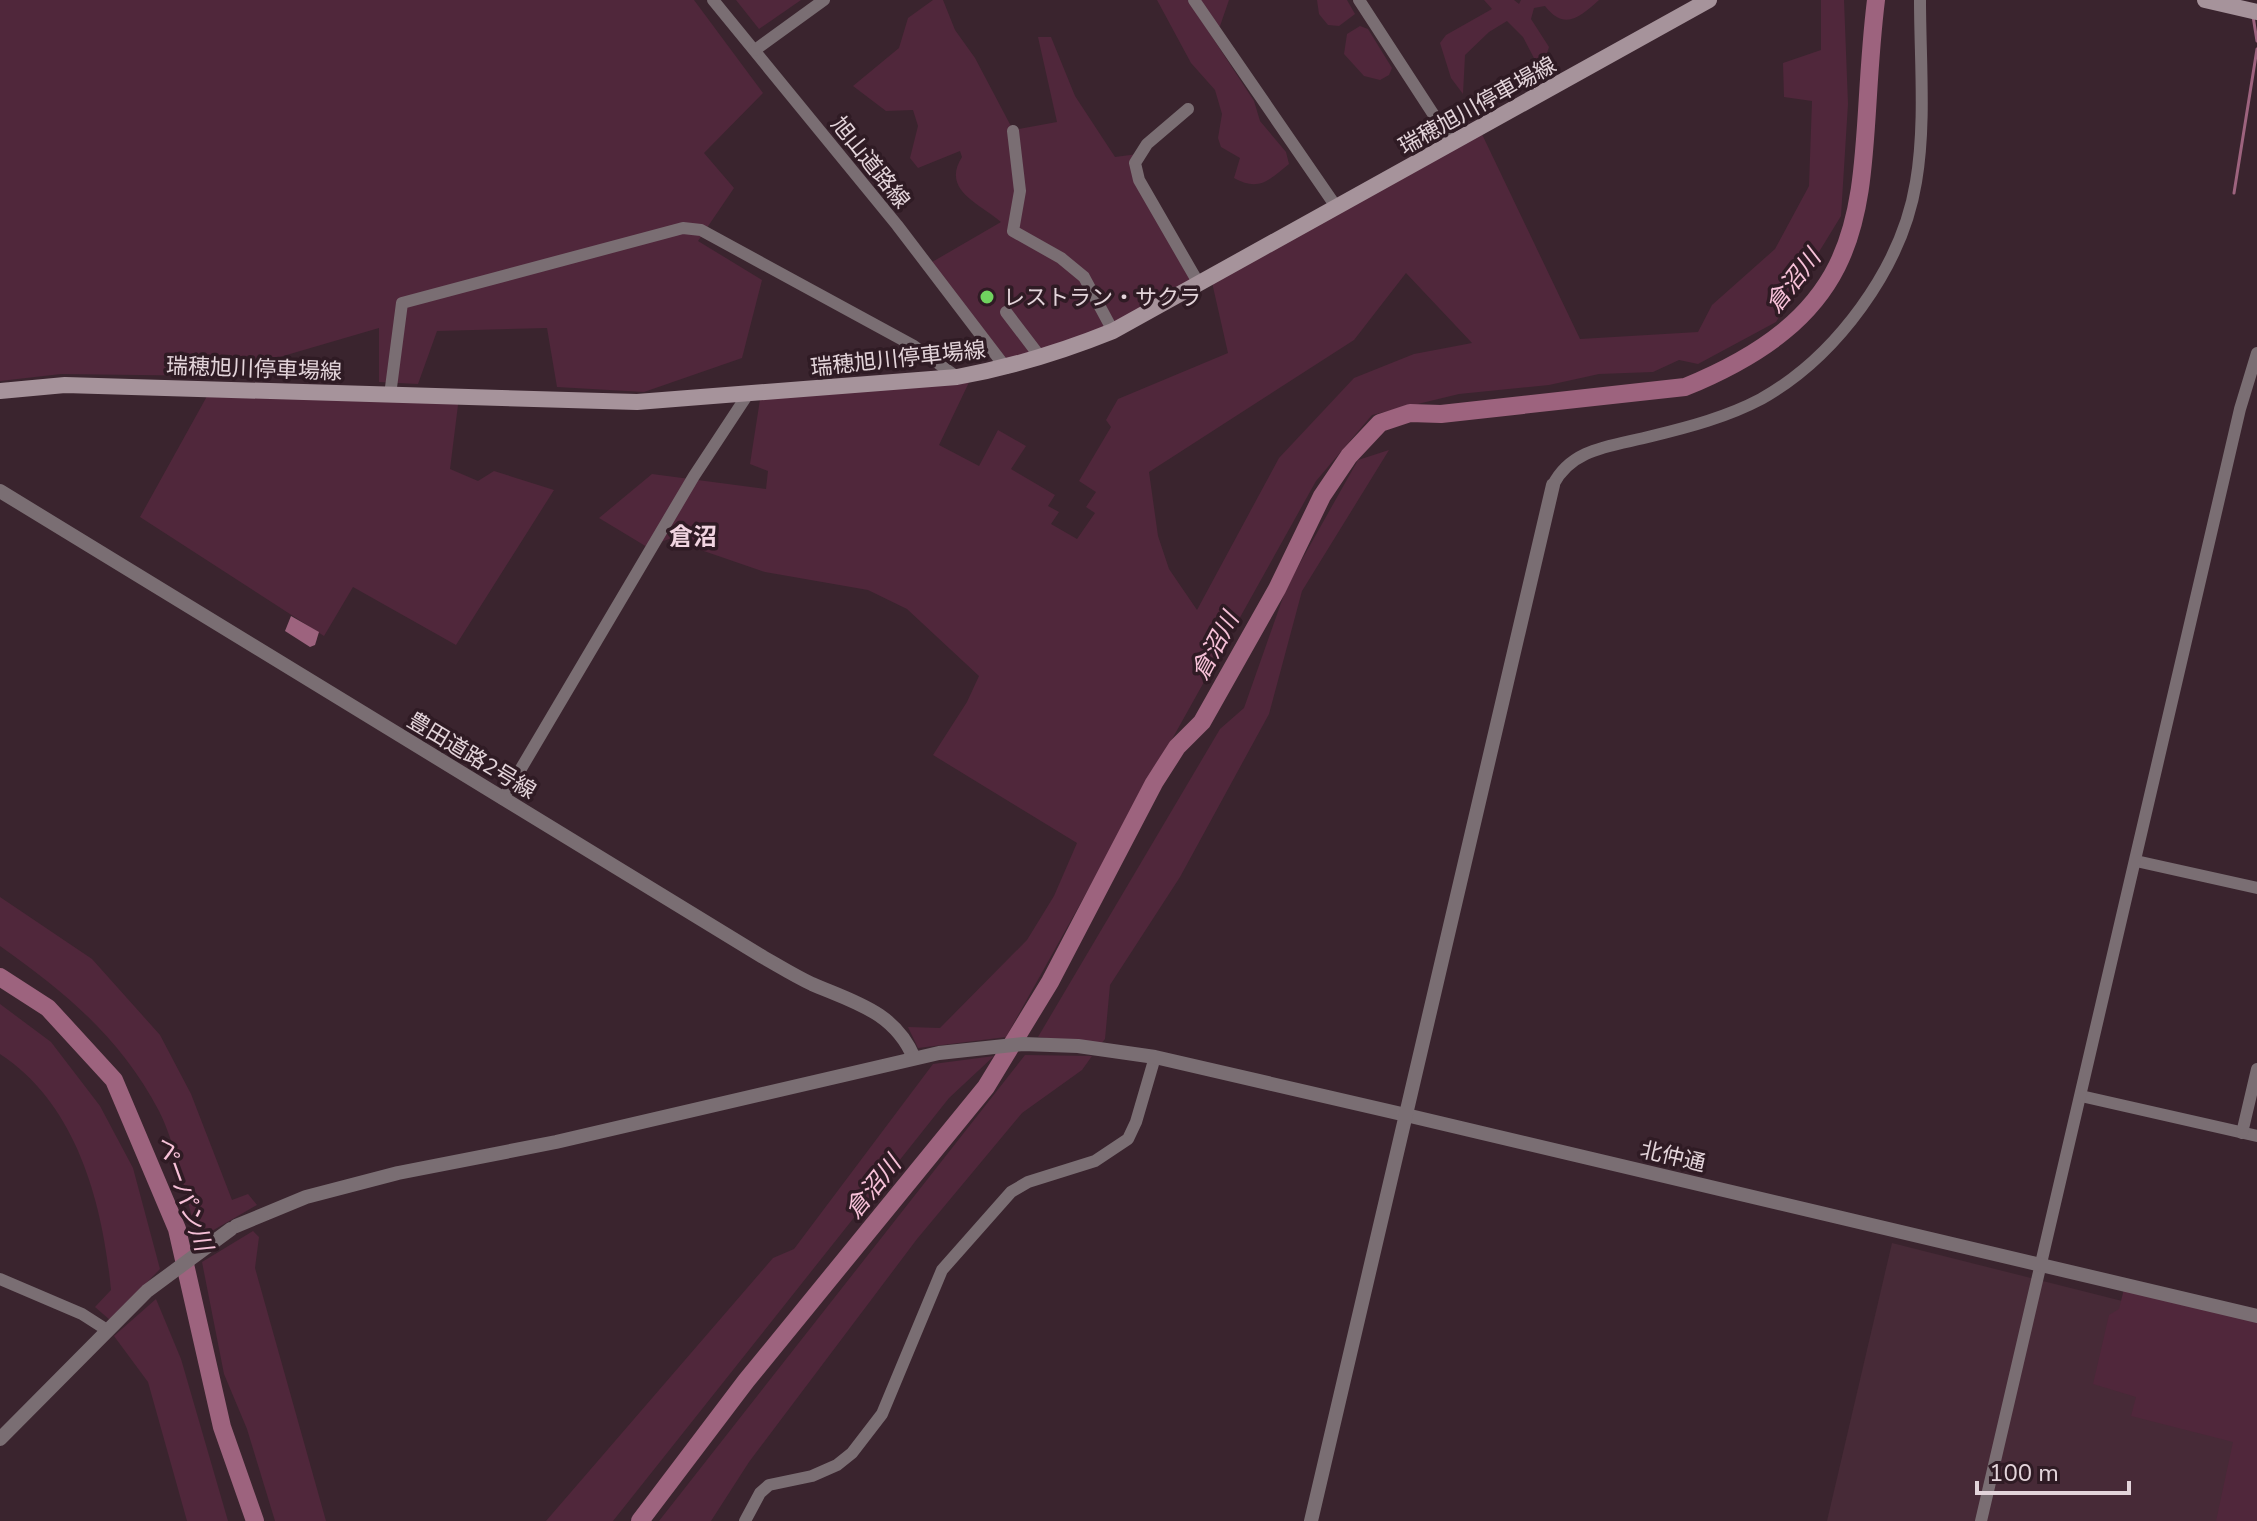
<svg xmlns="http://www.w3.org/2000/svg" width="2257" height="1521" font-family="'Nunito Sans','Noto Sans JP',sans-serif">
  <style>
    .built { fill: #472a37 }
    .green { fill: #50273b; fill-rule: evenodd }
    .water { fill: #9d637e }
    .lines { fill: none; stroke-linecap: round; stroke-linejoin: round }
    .stream { stroke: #9d637e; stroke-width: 3 }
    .river { stroke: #9d637e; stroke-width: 18 }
    .minor { stroke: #7a6e73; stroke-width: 12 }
    .tertiary { stroke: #7a6e73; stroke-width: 14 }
    .secondary { stroke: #a6939b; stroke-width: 16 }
    .poi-dot { fill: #70d35f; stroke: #2f1b24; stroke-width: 3 }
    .labels { text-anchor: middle; stroke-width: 7; stroke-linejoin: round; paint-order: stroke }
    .street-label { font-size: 22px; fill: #e3d4da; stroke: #2f1b24 }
    .poi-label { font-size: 22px; fill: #e3d4da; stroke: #2f1b24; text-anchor: start }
    .water-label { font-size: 24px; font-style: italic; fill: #f7c1d8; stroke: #2f1b24 }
    .neighbourhood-label { font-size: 24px; font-weight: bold; fill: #f1d4e0; stroke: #2f1b24 }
  </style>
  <rect width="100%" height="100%" fill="#3a242e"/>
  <polygon class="built" points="1892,1243 2257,1335 2257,1521 1827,1521"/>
  <g class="green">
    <polygon points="0,0 694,0 763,93 704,153 734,188 698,241 762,280 742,358 644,392 557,387 547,328 437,331 418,384 379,382 379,328 215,376 61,374 0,381"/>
    <polygon points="736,0 801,0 759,29"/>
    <path d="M933,0H943L955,30L975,58L1013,130L1057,122L1038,37H1051L1075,96L1115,157L1138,154L1135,163L1199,284L1113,331L1006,368L927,265L1001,222C979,203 941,190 962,157L960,151L918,168L910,158L918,126L913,110L886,111L853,86L899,48L908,18Z"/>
    <path d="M1157,0H1188L1254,101L1260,121L1286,152L1289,164C1269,180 1259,192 1234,178L1240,158L1221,147L1218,138L1222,114L1215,90L1191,63Z"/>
    <polygon points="1199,0 1229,0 1220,26 1215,27"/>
    <polygon points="1317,0 1347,0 1355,14 1339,26 1328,25 1319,14"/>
    <path d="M1484,0H1514L1519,4L1521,0H1599C1581,16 1565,32 1545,6L1534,8L1531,19L1549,47L1545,59L1535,60L1523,37L1507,21L1489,32L1465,55L1463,94L1451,78L1440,43L1446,35L1492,9Z"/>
    <path d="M1821,0H1844L1848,104L1841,216L1776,322L1698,364L1679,360L1653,372L1599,374L1549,385L1459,394L1372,415L1316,481L1006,1037L918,1048L908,1027L940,1028L1027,940L1054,896L1077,843L933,755L967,702L979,676L907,609L868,590L765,572L669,539L647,547L599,518L652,474L766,489L768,471L750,464L761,393L973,374L939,445L979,466L998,430L1026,446L1011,469L1055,495L1048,506L1059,512L1051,524L1077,539L1095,513L1086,507L1096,492L1079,481L1111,427L1106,420L1118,399L1228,353L1211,278L1479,128L1580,339L1698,332L1712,305L1775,249L1809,186L1812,101L1784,97L1783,63L1821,50ZM1406,273L1472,343L1414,354L1354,378L1279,458L1197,610L1169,569L1158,536L1149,472L1354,340Z"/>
    <polygon points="1360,26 1368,29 1392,68 1389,75 1380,80 1364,76 1344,54 1347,34"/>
    <polygon points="211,389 459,397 450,469 478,481 494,471 554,490 456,645 353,587 324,636 140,517"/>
    <polygon points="1389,450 1302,591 1269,714 1180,877 1110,985 1105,1039 1100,1045 1038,1037 1220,729 1244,708 1287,586 1358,460"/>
    <path d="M0,897L92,959L160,1035L191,1094L232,1200L248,1194L257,1205L198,1239C187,1202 176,1144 159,1111C120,1037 66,993 0,946Z"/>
    <path d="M0,1004L51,1042L100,1106L133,1168L160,1269L110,1320L95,1307L111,1290C103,1204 77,1104 0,1054Z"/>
    <polygon points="1025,1055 1092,1056 1082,1070 1022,1113 917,1239 749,1462 711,1521 659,1521"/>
    <polygon points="994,1056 949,1098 613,1521 546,1521 773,1258 794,1249 933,1064"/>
    <polygon points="253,1231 259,1237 255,1268 326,1521 275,1521 247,1429 224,1374 202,1262"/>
    <polygon points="2125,1285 2257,1316 2257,1521 2216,1521 2233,1442 2131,1416 2136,1397 2093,1384 2109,1315 2119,1309"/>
    <polygon points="156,1299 181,1359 228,1521 187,1521 148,1382 114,1336"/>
  </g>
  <polygon class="water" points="291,616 319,632 315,645 310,647 285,631"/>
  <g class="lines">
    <g class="stream">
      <polyline points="2253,16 2257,41"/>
      <polyline points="2234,193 2257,49"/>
    </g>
    <g class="river">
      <polyline points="0,977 48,1008 114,1080 177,1229 222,1427 255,1521"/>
      <path d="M640,1521L746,1381L986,1087L1050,982L1154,783L1177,747L1202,722L1277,589L1322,496L1349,456L1380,423L1410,413L1441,414L1685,387C1895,301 1853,187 1876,0"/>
    </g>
    <g class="minor">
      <polyline points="713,0 897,225 1006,368"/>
      <polyline points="1194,0 1337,208"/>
      <polyline points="1359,0 1452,143"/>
      <polyline points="755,50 824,0"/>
      <polyline points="1188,109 1147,144 1135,163 1139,180 1199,284"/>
      <polyline points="1013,131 1020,191 1013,231 1061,258 1084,277 1113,331"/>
      <polyline points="1006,312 1041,358"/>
      <polyline points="390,395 402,303 683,228 701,230 914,346 957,377"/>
      <path d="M1553,485C1572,447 1614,446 1652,436C1689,427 1727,417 1761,399C1836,357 1902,268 1916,182C1926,123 1920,60 1920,0"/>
      <polyline points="503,799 694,476 748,394"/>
      <polyline points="2136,861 2257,888"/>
      <polyline points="2081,1096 2257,1136"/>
      <polyline points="2242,1133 2257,1069"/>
      <polyline points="0,1279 82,1314 107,1330"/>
      <polyline points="745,1521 760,1493 769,1485 812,1476 837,1465 852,1453 882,1414 942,1270 1011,1192 1028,1182 1095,1161 1128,1139 1136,1122 1155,1057"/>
      <polyline points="1981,1521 2240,409 2257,353"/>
    </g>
    <g class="tertiary">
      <path d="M0,491L763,957C779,966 795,976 812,984C854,1002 895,1012 914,1058"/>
      <polyline points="236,1226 306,1197 398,1173 556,1142 939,1053 1023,1044 1078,1046 1155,1057 1406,1115 2257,1316"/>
      <polyline points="0,1439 147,1291 231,1229"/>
      <polyline points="1311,1521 1553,485"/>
    </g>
    <g class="secondary">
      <polyline points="2205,0 2257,12"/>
      <path d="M0,391L65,385L637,402L957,377C1012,367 1061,352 1113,331L1709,0"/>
    </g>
  </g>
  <circle class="poi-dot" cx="987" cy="297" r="8"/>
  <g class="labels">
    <g class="street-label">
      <text transform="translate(1477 105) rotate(-29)" y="8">瑞穂旭川停車場線</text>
      <text transform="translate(871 162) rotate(51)" y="8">旭山道路線</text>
      <text transform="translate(898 358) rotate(-6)" y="8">瑞穂旭川停車場線</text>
      <text transform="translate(254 368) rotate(2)" y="8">瑞穂旭川停車場線</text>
      <text transform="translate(472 755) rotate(31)" y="8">豊田道路2号線</text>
      <text transform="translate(1673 1156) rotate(13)" y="8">北仲通</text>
    </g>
    <g class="poi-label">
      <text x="1003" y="305">レストラン・サクラ</text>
    </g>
    <g class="water-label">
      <text transform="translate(1793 281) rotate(-52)" y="8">倉沼川</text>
      <text transform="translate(1215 646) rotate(-62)" y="8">倉沼川</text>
      <text transform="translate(873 1187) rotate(-51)" y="8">倉沼川</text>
      <text transform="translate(184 1193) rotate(70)" y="8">ペーパン川</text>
    </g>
    <g class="neighbourhood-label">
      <text x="693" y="545">倉沼</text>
    </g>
  </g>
  <path d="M1977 1481v12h152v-12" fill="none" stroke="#e3d4da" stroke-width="4"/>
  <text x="1989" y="1481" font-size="24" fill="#e3d4da" stroke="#2f1b24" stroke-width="6" paint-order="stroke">100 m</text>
</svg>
